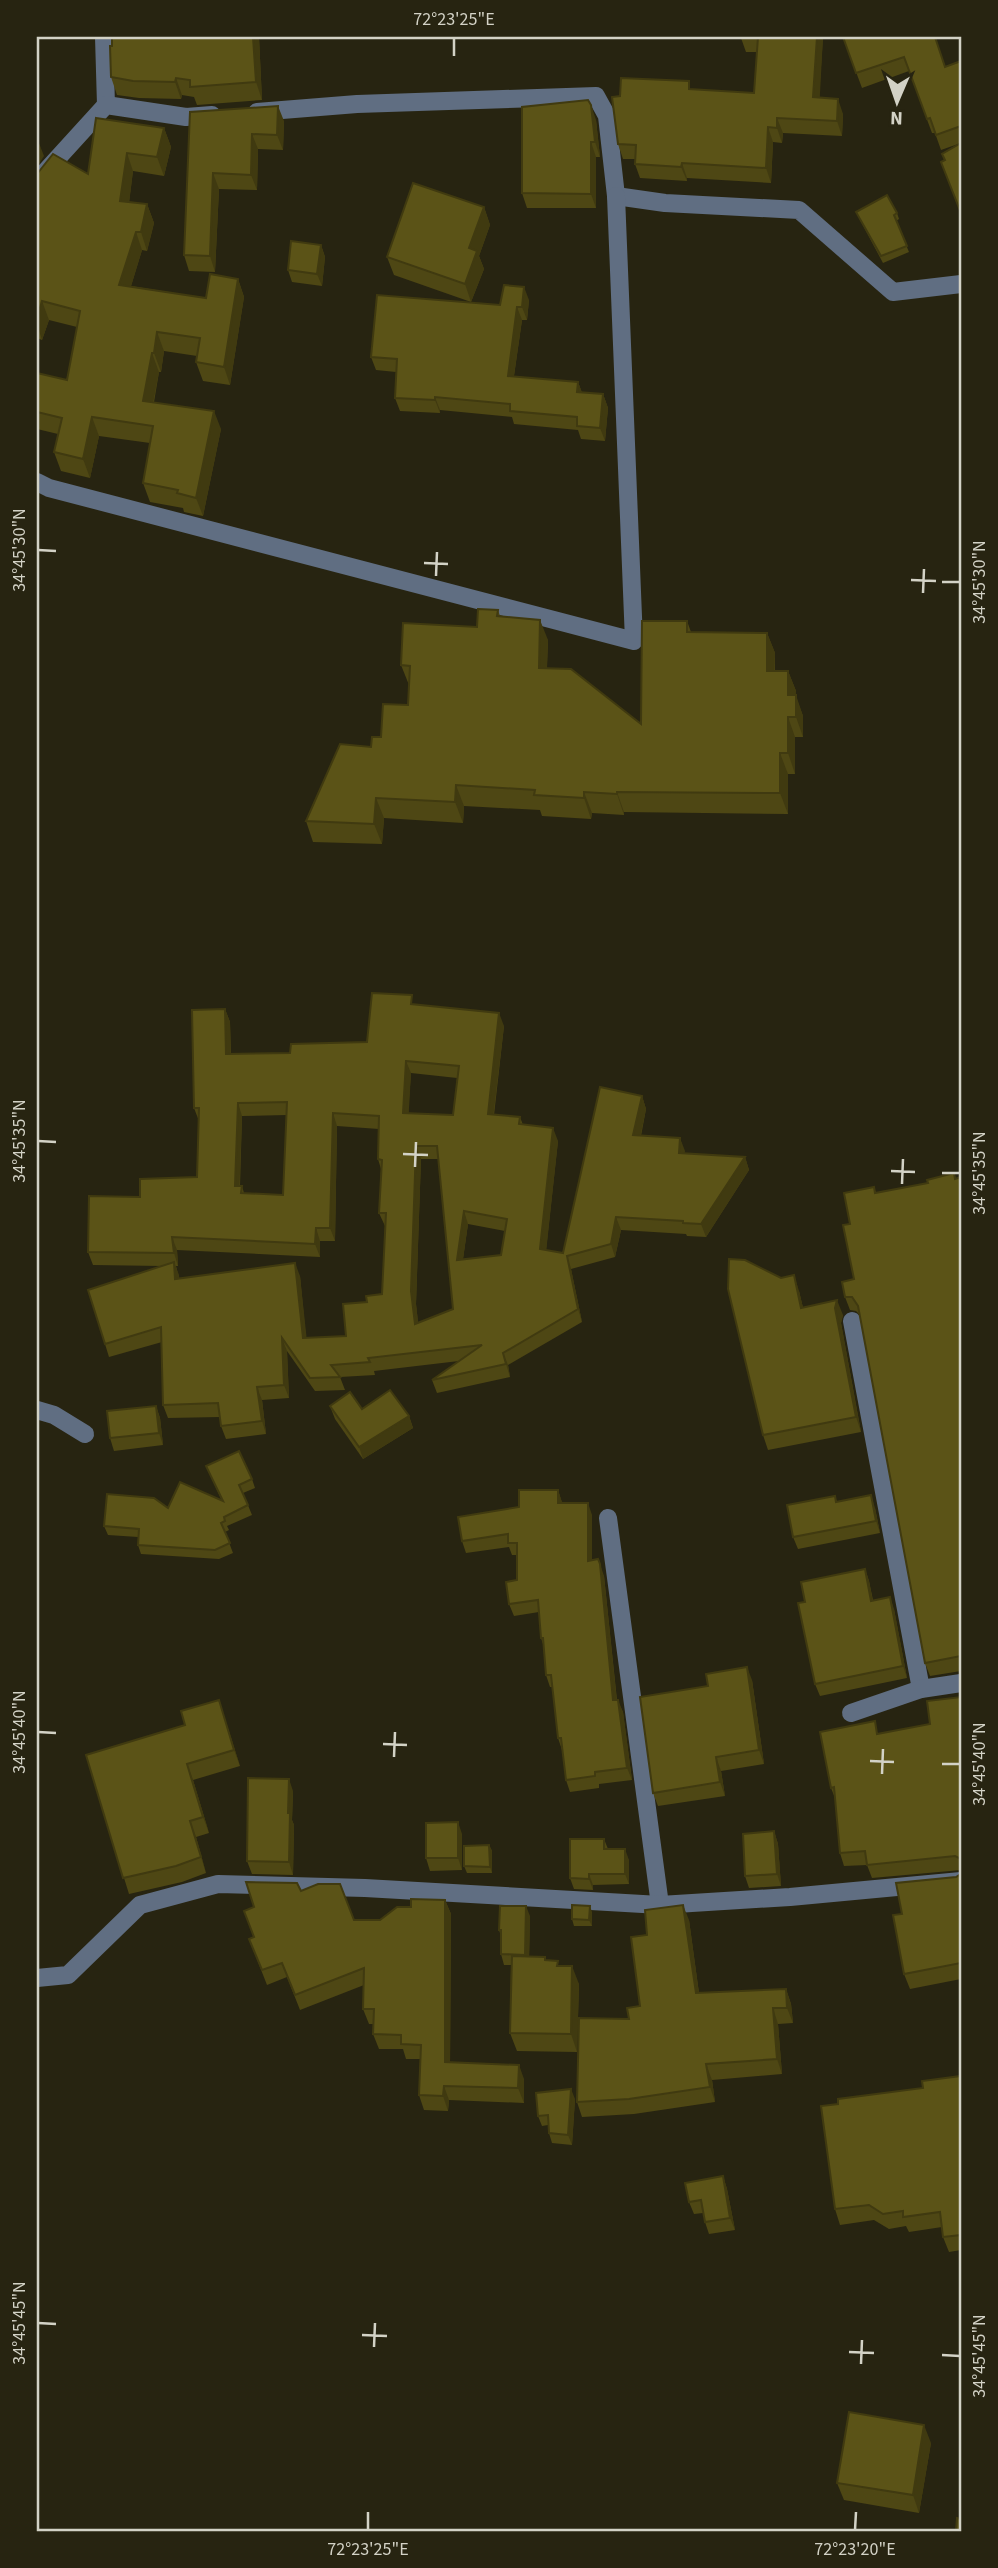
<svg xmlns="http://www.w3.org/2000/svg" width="998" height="2568" font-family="'Source Sans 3',sans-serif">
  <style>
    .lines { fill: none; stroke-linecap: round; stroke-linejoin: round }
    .minor { stroke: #606e82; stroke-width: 18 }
    .wall { fill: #4e4714; fill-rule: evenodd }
    .shaded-wall { fill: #403a10 }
    .building { fill: #5b5317; stroke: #403a10; stroke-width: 2; fill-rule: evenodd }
    .ticks { fill: none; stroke: #d3d2c6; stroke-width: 2.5 }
    .neatline { fill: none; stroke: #d3d2c6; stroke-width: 2.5 }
    .ticks-label { font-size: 18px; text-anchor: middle; fill: #d3d2c6 }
  </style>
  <rect width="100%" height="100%" fill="#272411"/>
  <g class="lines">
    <g class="minor">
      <polyline points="104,37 106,105"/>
      <polyline points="257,112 357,104 596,96 607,116 616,196 665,203 799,210 893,292 961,284"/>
      <polyline points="37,184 45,172 106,105 186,117 212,115"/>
      <polyline points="37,482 49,488 634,641 616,196"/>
      <polyline points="852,1321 921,1689"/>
      <polyline points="37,1410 54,1415 85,1434"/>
      <polyline points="608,1518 660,1905"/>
      <polyline points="851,1713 921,1689 961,1683"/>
      <polyline points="37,1978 68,1975 140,1905 218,1884 365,1888 660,1905 790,1897 961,1881"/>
    </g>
  </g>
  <g class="wall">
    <polygon points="259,37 262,100 197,105 194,97 182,95 181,99 139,98 117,95 111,77"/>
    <polygon points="713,37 823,37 819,98 843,114 842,136 783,133 782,143 773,142 771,183 687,178 687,181 640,178 635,164 635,159 623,159 618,144 692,89 754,93 757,52 746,52 741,38"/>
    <polygon points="843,37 946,67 961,61 961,143 941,150 935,133 932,133 909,71 862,88"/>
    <polygon points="190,112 284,121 283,150 258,149 257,190 219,189 215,272 189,271 184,255"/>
    <polygon points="596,120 600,157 596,157 596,208 527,208 522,193"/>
    <polygon points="164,128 171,147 164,176 133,171 129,202 147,204 154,223 147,251 142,250 131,286 206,298 238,279 244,297 230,385 203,381 196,362 197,356 164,351 161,372 159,372 154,402 221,429 203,516 184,512 183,508 150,502 143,483 150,443 99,436 90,478 61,471 54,452 58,434 37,429 37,373 67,380 77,327 49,320 42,340 37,338 37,174 88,174"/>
    <polygon points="484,207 490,225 479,256 484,269 471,302 394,275 387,257"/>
    <polygon points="856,212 897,213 899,219 896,221 909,252 883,263 859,218"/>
    <polygon points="321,245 325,257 322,286 292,282 288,270"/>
    <polygon points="529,300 527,320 522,320 514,376 578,382 582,393 603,394 608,408 605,441 581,439 578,430 514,424 512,417 440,410 440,413 400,411 395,398 396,372 376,370 371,357 500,305"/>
    <polygon points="498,610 500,616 548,640 547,668 641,724 687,621 691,632 767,633 775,653 775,671 788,671 796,691 795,695 803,716 803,737 795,737 795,774 788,774 788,814 624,812 624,815 592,813 591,819 542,816 540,810 464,806 463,823 384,818 382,844 313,842 306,821 371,747 381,737 408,705 409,685 401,665 477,627"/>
    <path d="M415,1004L504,1026L494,1115L520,1117L523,1125L558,1141L546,1250L563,1253L642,1096L646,1109L641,1136L680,1138L684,1153L745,1157L749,1170L706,1237L687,1236L686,1234L621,1230L615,1257L571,1269L582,1322L508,1365L510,1377L437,1393L432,1380L459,1361L374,1371L375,1375L340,1377L345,1390L315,1391L287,1351L289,1398L262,1400L266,1434L226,1439L221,1426L220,1417L168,1418L163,1405L162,1342L109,1357L105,1344L162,1266L93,1265L88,1252L140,1197L197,1177L199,1121L194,1108L225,1009L230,1022L231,1054L290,1053L367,1042ZM411,1073L457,1078L453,1115L408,1114ZM287,1115L283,1195L244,1193L242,1186H240L242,1116ZM337,1126L379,1129L378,1159L381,1169L379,1213L385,1226L382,1294L367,1302L346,1336L306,1338L300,1276L179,1278L176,1266H178L177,1250L320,1257V1241H335ZM421,1159H438L453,1309L418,1323L416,1304ZM468,1224L505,1231L501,1255L463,1259Z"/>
    <polygon points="954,1173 956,1179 961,1177 961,1671 930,1676 925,1663 860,1315 856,1311 850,1310 845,1297 854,1279 850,1224 874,1187 876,1193 928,1183"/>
    <polygon points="799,1291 803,1308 843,1315 841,1323 861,1432 768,1450 763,1435"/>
    <polygon points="156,1406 160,1418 163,1445 114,1451 110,1438"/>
    <polygon points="330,1406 409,1416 413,1428 363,1459 335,1419"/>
    <polygon points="206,1466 252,1479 255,1488 243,1493 252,1515 227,1526 229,1530 225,1532 233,1553 219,1559 141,1554 138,1545 138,1537 108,1535 104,1526 168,1508 222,1501"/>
    <polygon points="558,1490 562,1503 592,1515 592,1560 604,1576 617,1700 623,1712 632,1780 599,1784 599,1788 570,1792 566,1780 562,1750 558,1738 552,1687 550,1687 546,1675 544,1647 541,1638 539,1612 514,1616 509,1604 517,1580 517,1555 512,1555 509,1547 466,1553 462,1541 519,1507"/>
    <polygon points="835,1496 837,1502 875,1508 880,1533 798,1549 793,1537"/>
    <polygon points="865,1569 869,1581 873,1600 894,1609 907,1678 820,1696 815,1684 805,1602"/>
    <polygon points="752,1680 764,1764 721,1771 725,1796 658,1806 653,1793"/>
    <polygon points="961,1697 961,1870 872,1878 867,1865 844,1866 840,1853 835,1798 831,1788 880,1734 930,1724"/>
    <polygon points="224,1716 240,1766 193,1780 209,1833 196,1837 206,1873 182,1882 129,1894 86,1755"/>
    <polygon points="293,1791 292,1820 294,1825 293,1875 252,1874 247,1861"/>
    <polygon points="774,1831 778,1844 781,1886 749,1888 745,1876"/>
    <polygon points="462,1834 462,1870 430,1871 426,1858"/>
    <polygon points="604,1839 608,1849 629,1860 629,1884 593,1885 593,1890 574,1889 570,1878"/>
    <polygon points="489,1845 492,1851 492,1873 467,1873 464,1866"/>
    <polygon points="961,1874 961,1979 910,1989 904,1974 902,1914"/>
    <polygon points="301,1891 354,1920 380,1920 411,1907 445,1900 451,1914 450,2062 524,2079 524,2103 449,2100 448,2111 424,2110 419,2095 420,2059 406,2059 403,2049 379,2049 373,2034 374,2024 369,2024 363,2009 364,1985 300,2010 287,1977 267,1985 249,1939 254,1938"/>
    <polygon points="592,1912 592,1926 574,1926 572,1919"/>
    <polygon points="530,1916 529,1957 545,1957 546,1960 559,1966 579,1984 577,2052 517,2051 510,2033 511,1965 504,1965 501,1954 501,1936 499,1930"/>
    <polygon points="689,1920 699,1993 786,1989 791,2004 793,2023 778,2024 782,2074 712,2080 715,2102 634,2114 582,2117 577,2102 629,2019 640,2006 647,1935"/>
    <polygon points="961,2076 961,2250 949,2252 943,2237 942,2227 909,2232 906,2226 889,2229 874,2220 840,2225 835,2209 838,2104 923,2088"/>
    <polygon points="575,2099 572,2145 552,2143 549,2133 548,2125 542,2126 538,2116"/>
    <polygon points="723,2176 727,2189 735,2230 709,2234 705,2222 703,2213 694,2214 689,2202"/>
    <polygon points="931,2443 919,2513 844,2500 837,2483"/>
  </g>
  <g class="shaded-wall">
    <polygon points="253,37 259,37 262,100 256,82"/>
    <polygon points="817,37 823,37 819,112 813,97"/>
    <polygon points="176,78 182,95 181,99 175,82"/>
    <polygon points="838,99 843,114 842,136 837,121"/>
    <polygon points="591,105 596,120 600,157 595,142"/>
    <polygon points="278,106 284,121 283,150 277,135"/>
    <polygon points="777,118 783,133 782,143 777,128"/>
    <polygon points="768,127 773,142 771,183 766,168"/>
    <polygon points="164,128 171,147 164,176 157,157"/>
    <polygon points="252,134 258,149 257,190 251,175"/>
    <polygon points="37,138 44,156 37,167"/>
    <polygon points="591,142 596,157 596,208 591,194"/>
    <polygon points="127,153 133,171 127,220 120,201"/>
    <polygon points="682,163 687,178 687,181 681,167"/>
    <polygon points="213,173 219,189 215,272 210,256"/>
    <polygon points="147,204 154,223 147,251 141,232"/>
    <polygon points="484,207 490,225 479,256 484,269 471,302 465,284 469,248"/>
    <polygon points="136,232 142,250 126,303 119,285"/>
    <polygon points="321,245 325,257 322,286 317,274"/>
    <polygon points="238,279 244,297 230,385 224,367"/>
    <polygon points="524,287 529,300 527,320 522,307"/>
    <polygon points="42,301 49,320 42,340 37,324 37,318"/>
    <polygon points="517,307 522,320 512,389 508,376"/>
    <polygon points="157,332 164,351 161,372 154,353"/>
    <polygon points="152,353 159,372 150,419 143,401"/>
    <polygon points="578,382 583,395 577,392"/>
    <polygon points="603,394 608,408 605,441 600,428"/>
    <polygon points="435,397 440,410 440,413 435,400"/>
    <polygon points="214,411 221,429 203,516 196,498"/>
    <polygon points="92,417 99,436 90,478 83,459"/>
    <polygon points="540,620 548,640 546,688 539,668"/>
    <polygon points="767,633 775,653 774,691 767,671"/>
    <polygon points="788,671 796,691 795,715 788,695"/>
    <polygon points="796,695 803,716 803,737 796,717"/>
    <polygon points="788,717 795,737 795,774 788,753"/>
    <polygon points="780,753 788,774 788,814 780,793"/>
    <polygon points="456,785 464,806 463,823 455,802"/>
    <polygon points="584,792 592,813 591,819 584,798"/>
    <polygon points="617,792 624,812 624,815 617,794"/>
    <polygon points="376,798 384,818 382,844 374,824"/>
    <polygon points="225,1009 230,1022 231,1067 226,1054"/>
    <polygon points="499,1013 504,1026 492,1127 488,1114"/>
    <polygon points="406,1061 411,1073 408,1126 403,1113"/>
    <polygon points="642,1096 646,1109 638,1148 633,1135"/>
    <polygon points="238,1103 242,1116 239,1199 235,1186"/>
    <polygon points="333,1113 337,1126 335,1241 330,1228"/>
    <polygon points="553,1128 558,1141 545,1262 540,1249"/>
    <polygon points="680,1138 685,1151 683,1166 679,1153"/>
    <polygon points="416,1146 421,1159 416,1304 420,1337 415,1324 411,1291"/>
    <polygon points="745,1157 749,1170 706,1237 701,1224"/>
    <polygon points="464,1211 468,1224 461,1273 457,1260"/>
    <polygon points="616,1217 621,1230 615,1257 611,1244"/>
    <polygon points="316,1228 320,1241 320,1257 315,1244"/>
    <polygon points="172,1237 177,1250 178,1266 174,1253"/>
    <polygon points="567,1256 571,1269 582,1322 578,1309"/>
    <polygon points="174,1262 179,1275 180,1292 175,1279"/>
    <polygon points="295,1263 300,1276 308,1351 303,1338"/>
    <polygon points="794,1275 799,1291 807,1324 801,1308"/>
    <polygon points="837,1300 843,1315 841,1323 861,1432 856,1417 835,1308"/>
    <polygon points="282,1338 287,1351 289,1398 284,1385"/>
    <polygon points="503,1353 508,1365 510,1377 506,1364"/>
    <polygon points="257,1387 262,1400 266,1434 262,1421"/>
    <polygon points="156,1406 160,1418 163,1445 159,1433"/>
    <polygon points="409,1416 413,1428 363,1459 359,1447"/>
    <polygon points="558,1490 562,1502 562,1515 558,1503"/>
    <polygon points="871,1495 875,1508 880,1533 876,1521"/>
    <polygon points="588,1503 592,1515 592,1573 588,1561"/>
    <polygon points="600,1564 604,1576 618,1712 613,1700"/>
    <polygon points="865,1569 869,1581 875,1613 871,1601"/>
    <polygon points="890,1597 894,1609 907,1678 903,1666"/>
    <polygon points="747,1667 752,1680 764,1764 759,1750"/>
    <polygon points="219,1700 224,1716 240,1766 234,1750"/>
    <polygon points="618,1700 623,1712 632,1780 627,1768"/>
    <polygon points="716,1757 721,1771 725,1796 720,1782"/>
    <polygon points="187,1764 193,1780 209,1833 203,1817"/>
    <polygon points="289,1779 293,1791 292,1820 294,1825 293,1875 289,1862"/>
    <polygon points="190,1821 196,1837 206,1873 201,1857"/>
    <polygon points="458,1822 462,1834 462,1870 458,1858"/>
    <polygon points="774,1831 778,1844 781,1886 777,1874"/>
    <polygon points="489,1845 492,1851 492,1873 490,1867"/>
    <polygon points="625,1849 629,1860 629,1884 625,1874"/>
    <polygon points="589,1874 593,1885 593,1890 589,1879"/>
    <polygon points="445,1900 451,1914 450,2076 445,2062"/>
    <polygon points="683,1905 689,1920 701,2008 696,1993"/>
    <polygon points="526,1906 530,1916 529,1966 525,1955"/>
    <polygon points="590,1906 592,1912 592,1926 589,1920"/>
    <polygon points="572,1966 579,1984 577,2052 571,2034"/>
    <polygon points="786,1989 791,2004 793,2023 787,2008"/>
    <polygon points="773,2008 778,2024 782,2074 777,2059"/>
    <polygon points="706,2064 712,2080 715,2102 710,2087"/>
    <polygon points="519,2065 524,2079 524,2103 518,2088"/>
    <polygon points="444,2086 449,2100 448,2111 443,2096"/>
    <polygon points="571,2089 575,2099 572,2145 568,2135"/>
    <polygon points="723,2176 727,2189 735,2230 730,2218"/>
    <polygon points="924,2425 931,2443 919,2513 913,2495"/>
  </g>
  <g class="building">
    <polygon points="112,37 253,37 256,82 190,87 190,80 176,78 175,82 133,81 111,77 110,46 112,46"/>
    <polygon points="742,37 817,37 813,97 838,99 837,121 777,118 777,128 768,127 766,168 682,163 681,167 635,164 636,145 618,144 612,97 620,96 621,78 689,81 689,89 754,93 758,37"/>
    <polygon points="843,37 935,37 945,67 961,61 961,126 936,135 930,118 927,119 904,57 856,73"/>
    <polygon points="588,100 591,105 595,142 591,142 591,194 522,193 522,107"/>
    <polygon points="278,106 277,135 252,134 251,175 213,173 210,256 184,255 190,112"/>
    <polygon points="96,118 164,128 157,157 127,153 120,201 147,204 141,232 136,232 119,285 206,298 210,274 238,279 224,367 196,362 200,338 157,332 154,353 152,353 143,401 214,411 196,498 177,493 178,490 143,483 153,426 92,417 83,459 54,452 62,418 37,412 37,373 67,380 80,311 42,301 37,318 37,174 53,154 88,174"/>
    <polygon points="961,143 961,213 941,162 945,160 942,154"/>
    <polygon points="413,183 484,207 469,248 477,251 465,284 387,257"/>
    <polygon points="887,195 897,213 894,215 907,246 881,256 856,212"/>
    <polygon points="291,241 321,245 317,274 288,270"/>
    <polygon points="504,285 524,287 522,307 517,307 508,376 578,382 577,392 603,394 600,428 577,426 577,417 510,411 510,404 435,397 435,400 395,398 397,359 371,357 377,295 500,305"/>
    <polygon points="478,609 498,610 497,616 540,620 539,668 571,669 641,724 642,621 687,621 687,632 767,633 767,671 788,671 788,695 796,695 796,717 788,717 788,753 780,753 780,793 617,792 617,794 584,792 584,798 534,795 535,790 456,785 455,802 376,798 374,824 306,821 340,744 371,747 372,737 381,737 383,704 408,705 410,666 401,665 403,623 477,627"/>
    <path d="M372,993L412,995L411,1004L499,1013L488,1114L520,1117L519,1124L553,1128L540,1249L563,1253L600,1087L642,1096L633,1135L680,1138L679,1153L745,1157L701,1224L683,1223V1221L616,1217L611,1244L567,1256L578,1309L503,1353L506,1364L432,1380L482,1345L368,1358L370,1362L331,1365L340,1377L310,1378L282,1338L284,1385L257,1387L262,1421L221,1426L218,1403L163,1405L161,1327L105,1344L88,1290L174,1262L175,1279L295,1263L303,1338L346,1336L343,1304L367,1302L366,1296L382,1294L386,1213H379L382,1160L378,1159L379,1116L333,1113L330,1228H316L315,1244L172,1237L174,1253L88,1252L89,1196L140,1197V1179L197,1177L199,1108H194L192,1010L225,1009L226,1054L290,1053L291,1044L367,1042ZM406,1061L459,1066L453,1115L403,1113ZM287,1102L283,1195L241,1193L242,1186H235L238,1103ZM416,1146H437L453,1309L415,1324L411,1291ZM464,1211L507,1219L501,1255L457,1260Z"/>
    <polygon points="954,1173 955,1179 961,1177 961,1656 925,1663 858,1306 852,1297 845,1297 842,1282 854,1279 843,1225 850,1224 844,1193 874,1187 875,1193 928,1183 927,1180"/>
    <polygon points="729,1259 745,1260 781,1278 794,1275 801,1308 837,1300 835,1308 856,1417 763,1435 728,1289"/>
    <polygon points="390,1390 409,1416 359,1447 330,1406 350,1392 362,1409"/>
    <polygon points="156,1406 159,1433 110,1438 107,1411"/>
    <polygon points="239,1451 252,1479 239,1485 248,1505 224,1517 225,1521 221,1523 230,1543 215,1550 138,1545 139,1529 104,1526 107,1494 154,1498 168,1508 180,1482 223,1501 206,1466"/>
    <polygon points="519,1490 558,1490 558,1503 588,1503 588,1561 598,1559 600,1564 613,1700 618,1700 627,1768 595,1772 595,1776 566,1780 561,1738 558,1738 551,1675 546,1675 543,1638 541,1638 538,1600 509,1604 506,1582 517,1580 517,1543 508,1543 508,1534 462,1541 458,1517 519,1507"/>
    <polygon points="871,1495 876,1521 793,1537 787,1505 835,1496 836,1502"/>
    <polygon points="865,1569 871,1601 890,1597 903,1666 815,1684 798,1603 805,1602 801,1582"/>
    <polygon points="747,1667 759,1750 716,1757 720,1782 653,1793 640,1697 708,1686 706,1674"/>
    <polygon points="961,1697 961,1859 955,1856 867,1865 865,1851 840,1853 834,1787 831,1788 820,1732 875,1721 877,1734 930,1724 927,1701"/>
    <polygon points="219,1700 234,1750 187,1764 203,1817 190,1821 201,1857 176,1866 123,1878 86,1755 185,1725 181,1711"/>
    <polygon points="248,1778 289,1779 288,1813 290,1813 289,1862 247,1861"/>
    <polygon points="458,1822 458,1858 426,1858 426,1823"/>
    <polygon points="774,1831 777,1874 745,1876 743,1834"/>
    <polygon points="570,1839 604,1839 604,1849 625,1849 625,1874 589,1874 589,1879 570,1878"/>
    <polygon points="489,1845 490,1867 464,1866 464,1846"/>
    <polygon points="961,1874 961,1963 904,1974 893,1915 902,1914 896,1883 956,1877"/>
    <polygon points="246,1882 297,1883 301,1891 318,1884 340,1884 354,1920 380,1920 397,1907 411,1907 411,1899 445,1900 445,2062 519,2065 518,2088 444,2086 443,2096 419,2095 421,2045 401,2044 401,2035 373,2034 374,2009 363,2009 364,1968 295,1995 282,1963 262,1970 249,1939 254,1937 244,1911 254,1907"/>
    <polygon points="572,1905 590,1906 589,1920 572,1919"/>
    <polygon points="683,1905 696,1993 786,1989 787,2008 773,2008 777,2059 706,2064 710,2087 629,2099 577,2102 579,2018 629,2019 627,2008 640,2006 631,1937 647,1935 645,1910"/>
    <polygon points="500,1906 526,1906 525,1955 501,1954 501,1930 499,1930"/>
    <polygon points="512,1956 545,1957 545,1960 558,1961 557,1966 572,1966 571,2034 510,2033"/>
    <polygon points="961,2076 961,2235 943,2237 940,2212 903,2217 903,2211 883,2214 869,2205 835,2209 821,2106 838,2104 838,2099 923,2088 922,2081"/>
    <polygon points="571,2089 568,2135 549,2133 548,2115 538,2116 536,2093"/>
    <polygon points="723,2176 730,2218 705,2222 701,2200 689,2202 685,2183"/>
    <polygon points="849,2412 924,2425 913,2495 837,2483"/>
    <polygon points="957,2518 961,2519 961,2531 956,2531"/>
  </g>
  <path class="ticks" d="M454,56V38M38,550L56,551M424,563L448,564M436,576L437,552M911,580L936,581M942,582H960M923,593L924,569M38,1141L56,1142M403,1154L428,1155M415,1167L416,1142M891,1171L915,1172M942,1173H960M902,1184L903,1159M38,1732L56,1733M383,1744L407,1745M394,1757L395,1732M870,1761L894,1762M942,1764H960M882,1774L883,1749M38,2323L56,2324M362,2335L387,2336M374,2347L375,2323M849,2352L874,2353M942,2355L960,2356M861,2364L862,2340M368,2530V2512M855,2530L856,2512"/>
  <rect width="998" height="2568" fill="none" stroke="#272411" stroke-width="77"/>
  <g transform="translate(897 102) rotate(182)" stroke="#272411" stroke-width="5" paint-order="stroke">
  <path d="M0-5L12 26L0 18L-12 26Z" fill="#d3d2c6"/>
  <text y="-10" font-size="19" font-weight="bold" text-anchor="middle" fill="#d3d2c6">N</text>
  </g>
  <rect x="38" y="38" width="922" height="2492" class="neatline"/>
  <g class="ticks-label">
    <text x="454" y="25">72°23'25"E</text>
    <text transform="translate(19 550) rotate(-90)" y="6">34°45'30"N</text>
    <text transform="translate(979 582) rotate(-90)" y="6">34°45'30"N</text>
    <text transform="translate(19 1141) rotate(-90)" y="6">34°45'35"N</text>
    <text transform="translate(979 1173) rotate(-90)" y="6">34°45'35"N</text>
    <text transform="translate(19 1732) rotate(-90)" y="6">34°45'40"N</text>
    <text transform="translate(979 1764) rotate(-90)" y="6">34°45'40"N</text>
    <text transform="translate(19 2323) rotate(-90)" y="6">34°45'45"N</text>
    <text transform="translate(979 2356) rotate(-90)" y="6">34°45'45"N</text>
    <text x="368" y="2555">72°23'25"E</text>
    <text x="855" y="2555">72°23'20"E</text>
  </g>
</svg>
